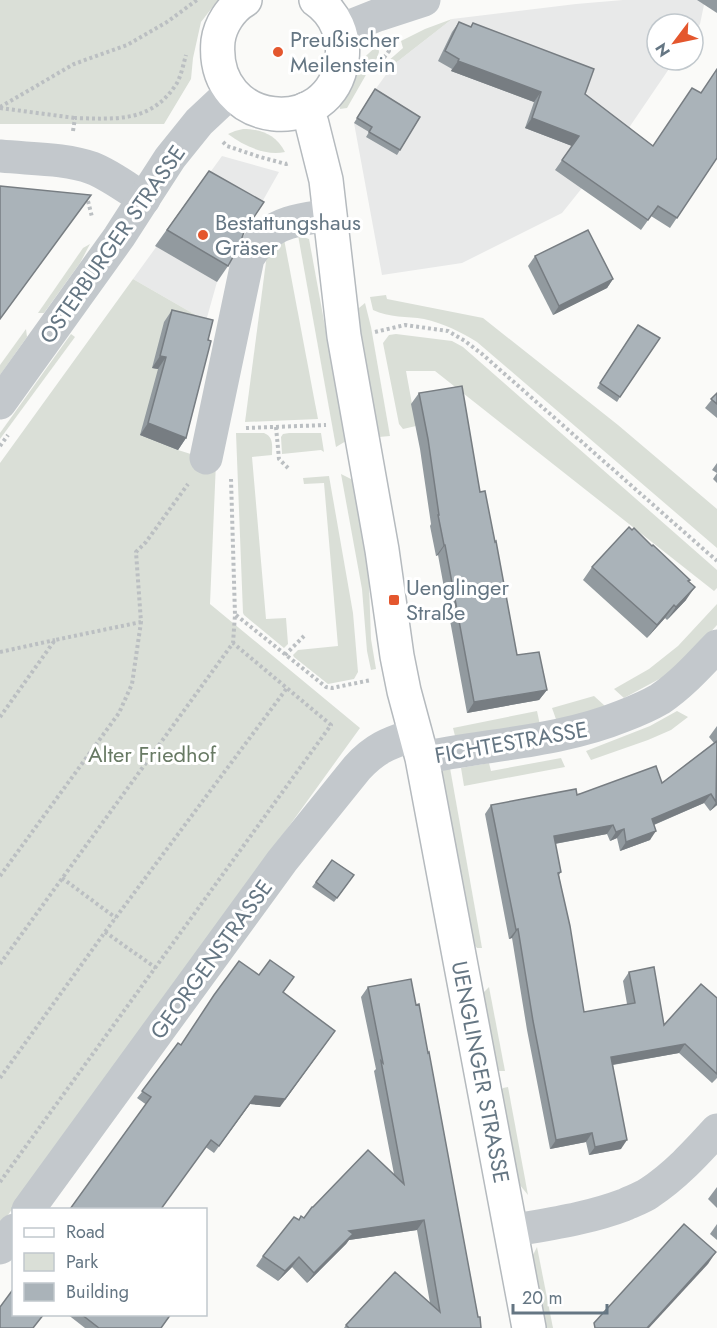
<svg xmlns="http://www.w3.org/2000/svg" width="717" height="1328" font-family="Jost,sans-serif">
  <style>
    .built { fill: #e8e9e9 }
    .green { fill: #dadfd7 }
    .lines { fill: none; stroke-linecap: round; stroke-linejoin: round }
    .major-casing { stroke: #b5babe; stroke-width: 36 }
    .path { stroke: #bbbfc2; stroke-width: 4; stroke-dasharray: 3 3; stroke-linecap: butt }
    .minor { stroke: #c3c8cc; stroke-width: 33 }
    .major { stroke: #fff; stroke-width: 33 }
    .wall { fill: #929a9f }
    .shaded-wall { fill: #777d82 }
    .building { fill: #aab3b9; stroke: #777d82; stroke-width: 1.5 }
    .poi-dot { fill: #e4572e; stroke: #fff; stroke-width: 2 }
    .labels { text-anchor: middle; stroke-width: 6; stroke-linejoin: round; paint-order: stroke }
    .poi-label { font-size: 22px; fill: #657683; stroke: #fff; text-anchor: start }
    .street-label { font-size: 22px; fill: #657683; stroke: #fff }
    .park-label { font-size: 22px; fill: #687a64; stroke: #fff }
  </style>
  <rect width="100%" height="100%" fill="#fafaf8"/>
  <g class="built">
    <polygon points="623,0 705,0 700,24 693,34 693,24 657,24 657,60 675,60 622,138 562,213 462,263 382,275 354,123 372,94 393,65 452,19 576,4"/>
    <polygon points="222,156 279,172 217,282 206,321 133,279"/>
  </g>
  <g class="green">
    <polygon points="0,0 218,0 201,22 193,58 191,79 164,124 0,124"/>
    <polygon points="452,19 393,65 390,68 387,62 403,48 401,41 425,29"/>
    <path d="M378,45L379,52L377,58L367,73L347,108L340,109C341,94 353,70 363,59C367,54 373,50 378,45Z"/>
    <path d="M243,129C262,129 276,135 285,152C265,156 244,146 228,134L235,131Z"/>
    <polygon points="298,235 309,239 346,441 336,447"/>
    <polygon points="284,239 318,419 245,422 267,254"/>
    <polygon points="90,244 80,263 44,313 38,313 83,248"/>
    <polygon points="133,279 206,321 178,450 216,462 210,604 360,728 0,1226 0,463"/>
    <path d="M386,295L387,299L483,318L618,425L717,509V548L477,342C461,332 443,323 424,319C407,316 389,318 373,310L370,297Z"/>
    <polygon points="365,303 371,327 390,436 379,437 360,331 359,308"/>
    <polygon points="26,329 27,337 0,375 0,365"/>
    <polygon points="71,334 75,337 0,439 0,433"/>
    <polygon points="396,334 452,341 463,347 717,570 717,588 714,591 435,371 406,371 416,426 403,429 399,424 383,343 389,335"/>
    <path d="M236,433H264C274,437 272,446 272,455L252,457L266,619L286,618L288,644L284,648L244,615L243,613Z"/>
    <polygon points="289,433 321,433 324,452 321,450 282,454 281,437 283,434"/>
    <polygon points="341,474 353,480 368,556 371,639 376,669 371,670 367,651 362,589"/>
    <polygon points="329,476 353,613 358,672 354,679 328,684 294,657 293,655 298,650 338,646 324,483 304,484 303,478"/>
    <polygon points="717,604 717,625 684,661 663,677 624,698 614,689 649,669 678,646"/>
    <polygon points="594,696 605,706 557,722 552,708"/>
    <polygon points="537,711 540,725 455,736 453,728"/>
    <polygon points="677,711 688,717 671,730 648,740 591,760 586,751 650,726"/>
    <polygon points="561,758 565,767 464,786 461,768 489,763 491,771"/>
    <polygon points="450,768 482,948 477,948 471,941 440,773 441,771"/>
    <polygon points="489,987 505,1071 499,1071 495,1066 482,998 484,992"/>
    <polygon points="508,1087 528,1195 519,1184 515,1176 500,1092 503,1088"/>
    <polygon points="537,1247 553,1328 544,1328 532,1257"/>
  </g>
  <g class="lines">
    <defs>
      <g id="major">
        <path d="M245,0C231,8 220,25 218,41C210,130 332,140 342,59C345,36 335,13 316,0"/>
        <polyline points="306,109 312,124 326,180 344,336 382,550 397,656 404,691 422,758 529,1328"/>
      </g>
    </defs>
    <use href="#major" class="major-casing"/>
    <g class="path">
      <polyline points="373,72 389,51 388,46"/>
      <polyline points="0,107 74,64 127,45 167,22 197,0"/>
      <polyline points="0,108 75,118"/>
      <path d="M73,131L75,118C114,119 150,123 175,86C181,78 183,65 186,55"/>
      <polyline points="223,142 227,146 260,157 286,164 289,163"/>
      <polyline points="88,201 92,217"/>
      <polyline points="375,332 405,325 448,331 465,341 482,354 717,561"/>
      <polyline points="276,427 279,459 288,468"/>
      <polyline points="246,428 326,425"/>
      <polyline points="0,446 8,435"/>
      <polyline points="236,615 326,687 332,688 371,680"/>
      <polyline points="0,652 55,640"/>
      <polyline points="285,655 304,636"/>
      <polyline points="0,717 55,640 141,622"/>
      <polyline points="0,876 119,713 132,684 141,622 136,552 146,542 188,484"/>
      <polyline points="62,878 116,918"/>
      <polyline points="105,932 156,968"/>
      <polyline points="0,964 233,643 235,615 231,479"/>
      <polyline points="0,1078 105,932 287,688"/>
      <polyline points="0,1182 331,725 233,643"/>
    </g>
    <g class="minor">
      <polyline points="340,30 378,15 424,0"/>
      <path d="M0,156C28,159 66,158 92,168C110,175 127,188 144,199"/>
      <polyline points="0,403 119,237 170,158 199,122 231,92"/>
      <path d="M206,458L248,258C253,251 257,244 263,238C280,220 307,219 330,215"/>
      <path d="M422,758C489,744 559,742 623,716C636,711 648,706 660,699C682,684 699,665 717,646"/>
      <path d="M28,1210L282,861L357,768C376,747 390,743 416,734"/>
      <path d="M511,1231C549,1224 587,1219 624,1205C632,1201 642,1198 649,1193C675,1176 696,1153 717,1130"/>
      <polyline points="0,1248 14,1230"/>
    </g>
    <use href="#major" class="major"/>
  </g>
  <g class="wall">
    <polygon points="697,0 717,0 717,13"/>
    <polygon points="459,22 470,27 473,23 585,94 653,146 717,158 670,228 651,216 641,230 555,170 572,146 525,128 534,102 451,71 452,69 438,61 452,32"/>
    <polygon points="372,94 400,150 397,155 366,137 369,132 354,123"/>
    <polygon points="209,171 244,232 228,266 217,282 155,246"/>
    <polygon points="535,256 613,279 607,288 553,315 528,266"/>
    <polygon points="172,310 208,340 186,438 178,450 140,435 158,369 152,368 164,322"/>
    <polygon points="638,325 620,397 617,402 597,388"/>
    <polygon points="419,393 480,492 495,542 517,655 547,690 539,700 467,713 438,555 436,556 430,526 431,524 420,449 411,404"/>
    <polygon points="717,393 717,418 705,408"/>
    <polygon points="717,463 717,483 713,479 717,473 712,470"/>
    <polygon points="592,567 689,582 686,600 667,620 665,618 647,638 583,580"/>
    <polygon points="717,726 717,805 710,811 704,803 654,825 650,840 620,851 617,838 610,841 607,834 555,844 561,872 559,875 584,1012 627,1004 623,981 629,972 664,1025 717,998 717,1078 712,1083 679,1053 613,1065 621,1149 589,1155 586,1142 550,1149 527,1030 512,938 509,939 485,814 491,805 662,783 714,743 709,737"/>
    <polygon points="332,860 354,875 334,902 312,887"/>
    <polygon points="368,987 478,1317 481,1328 344,1328 346,1325 430,1303 417,1230 349,1240 346,1244 307,1283 292,1267 278,1281 256,1266 263,1256 298,1220 304,1218 313,1207 394,1174 374,1071 376,1069 361,997"/>
    <polygon points="283,993 280,1107 250,1104 214,1153 137,1098 181,1045"/>
    <polygon points="717,1187 717,1208 708,1199"/>
    <polygon points="717,1224 717,1240 710,1234"/>
    <polygon points="67,1314 171,1314 161,1328 85,1328"/>
  </g>
  <g class="shaded-wall">
    <polygon points="458,61 541,92 534,102 451,71"/>
    <polygon points="532,118 579,136 572,146 525,128"/>
    <polygon points="613,279 607,288 553,315 559,306"/>
    <polygon points="160,356 166,357 158,369 152,368"/>
    <polygon points="148,423 186,438 178,450 140,435"/>
    <polygon points="444,545 445,545 438,555 436,556"/>
    <polygon points="695,587 686,600 667,620 676,607"/>
    <polygon points="674,605 665,618 647,638 657,625"/>
    <polygon points="547,690 539,700 467,713 474,702"/>
    <polygon points="711,794 704,803 646,828 652,819"/>
    <polygon points="717,801 717,805 710,811"/>
    <polygon points="613,825 607,834 548,845 554,836"/>
    <polygon points="624,829 617,838 610,841 616,832"/>
    <polygon points="656,831 650,840 620,851 626,842"/>
    <polygon points="518,929 512,938 509,939 516,930"/>
    <polygon points="335,1031 280,1107 250,1104 214,1153 255,1096"/>
    <polygon points="685,1044 679,1053 605,1066 611,1057"/>
    <polygon points="592,1133 586,1142 550,1149 556,1140"/>
    <polygon points="627,1140 621,1149 589,1155 595,1147"/>
    <polygon points="424,1220 417,1230 349,1240 346,1244 307,1283 314,1273 349,1231"/>
    <polygon points="716,1252 708,1264 649,1328 647,1328"/>
    <polygon points="299,1257 292,1267 278,1281 285,1271"/>
  </g>
  <g class="building">
    <polygon points="459,22 471,27 473,23 594,69 585,94 653,146 692,88 701,93 717,69 717,158 677,218 658,206 648,220 562,160 579,136 532,118 541,92 458,61 459,59 445,51"/>
    <polygon points="375,89 420,117 400,150 369,132 372,127 357,118"/>
    <polygon points="209,171 264,202 244,232 239,246 228,266 167,230"/>
    <polygon points="0,186 91,195 0,319"/>
    <polygon points="588,230 613,279 559,306 535,256"/>
    <polygon points="172,310 213,320 208,340 211,341 186,438 148,423 166,357 160,356"/>
    <polygon points="638,325 660,338 620,397 600,383"/>
    <polygon points="462,386 480,492 485,491 495,542 496,541 517,655 539,652 547,690 474,702 445,545 444,545 438,515 439,515 428,439 419,393"/>
    <polygon points="717,393 717,404 711,399"/>
    <polygon points="629,527 632,530 634,528 652,546 653,545 690,580 688,581 695,587 676,607 674,605 657,625 592,567"/>
    <polygon points="717,741 716,802 711,794 652,819 656,831 626,842 624,829 616,832 613,825 554,836 561,872 558,873 570,926 584,1012 635,1003 629,972 654,967 664,1025 701,984 717,998 717,1074 685,1044 611,1057 627,1140 595,1147 592,1133 556,1140 533,1021 518,929 516,930 491,805 576,789 577,795 656,766 662,783"/>
    <polygon points="332,860 354,875 337,898 316,882"/>
    <polygon points="270,960 294,977 283,992 335,1031 285,1099 255,1096 219,1146 211,1140 161,1209 70,1209 151,1097 142,1091 178,1043 181,1045 214,995 239,961 259,975"/>
    <polygon points="411,979 416,1005 419,1004 428,1053 429,1052 478,1317 480,1317 481,1328 349,1328 346,1325 395,1272 440,1312 424,1220 349,1231 353,1234 314,1273 299,1257 285,1271 263,1256 294,1217 299,1220 301,1216 304,1218 312,1207 313,1207 368,1150 404,1184 381,1061 383,1063 368,987"/>
    <polygon points="684,1224 716,1252 647,1328 595,1328 594,1323"/>
    <polygon points="14,1288 14,1314 44,1314 33,1328 0,1328 0,1307"/>
    <polygon points="81,1314 171,1314 161,1328 99,1328"/>
  </g>
  <g class="poi-dot">
    <circle cx="278" cy="52" r="6"/>
    <circle cx="203" cy="235" r="6"/>
    <rect x="388" y="594" width="12" height="12" rx="3"/>
  </g>
  <g class="labels">
    <g class="poi-label">
      <text x="290" y="47">Preußischer<tspan x="290" dy="25">Meilenstein</tspan></text>
      <text x="215" y="230">Bestattungshaus<tspan x="215" dy="25">Gräser</tspan></text>
      <text x="406" y="595">Uenglinger<tspan x="406" dy="25">Straße</tspan></text>
    </g>
    <g class="street-label">
      <text transform="translate(112 244) rotate(-55)" y="8">OSTERBURGER STRASSE</text>
      <text transform="translate(511 742) rotate(-10)" y="8">FICHTESTRASSE</text>
      <text transform="translate(211 959) rotate(-54)" y="8">GEORGENSTRASSE</text>
      <text transform="translate(481 1072) rotate(79)" y="8">UENGLINGER STRASSE</text>
    </g>
    <g class="park-label">
      <text x="152" y="762">Alter Friedhof</text>
    </g>
  </g>
  <rect x="12" y="1208" width="195" height="108" fill="#ffffff" stroke="#c1c8cd" stroke-width="1.5"/>
  <rect x="24" y="1228" width="30" height="9" fill="#ffffff" stroke="#c1c8cd" stroke-width="1.5"/>
  <text x="66" y="1238" font-size="18" fill="#657683">Road</text>
  <rect x="24" y="1253" width="30" height="18" fill="#dadfd7" stroke="#c1c8cd" stroke-width="1.5"/>
  <text x="66" y="1268" font-size="18" fill="#657683">Park</text>
  <rect x="24" y="1283" width="30" height="18" fill="#aab3b9" stroke="#c1c8cd" stroke-width="1.5"/>
  <text x="66" y="1298" font-size="18" fill="#657683">Building</text>
  <g transform="translate(675 42) rotate(238)"><circle r="28" fill="#ffffff" stroke="#c1c8cd" stroke-width="1.5"/>
  <path d="M0-4.5L10 22L0 15L-10 22Z" fill="#e4572e"/>
  <text y="-9" font-size="16" font-weight="bold" text-anchor="middle" fill="#657683">N</text>
  </g>
  <path d="M513 1304v9h94v-9" fill="none" stroke="#657683" stroke-width="3"/>
  <text x="522" y="1304" font-size="18" fill="#657683" stroke="#ffffff" stroke-width="4.5" paint-order="stroke">20 m</text>
</svg>
